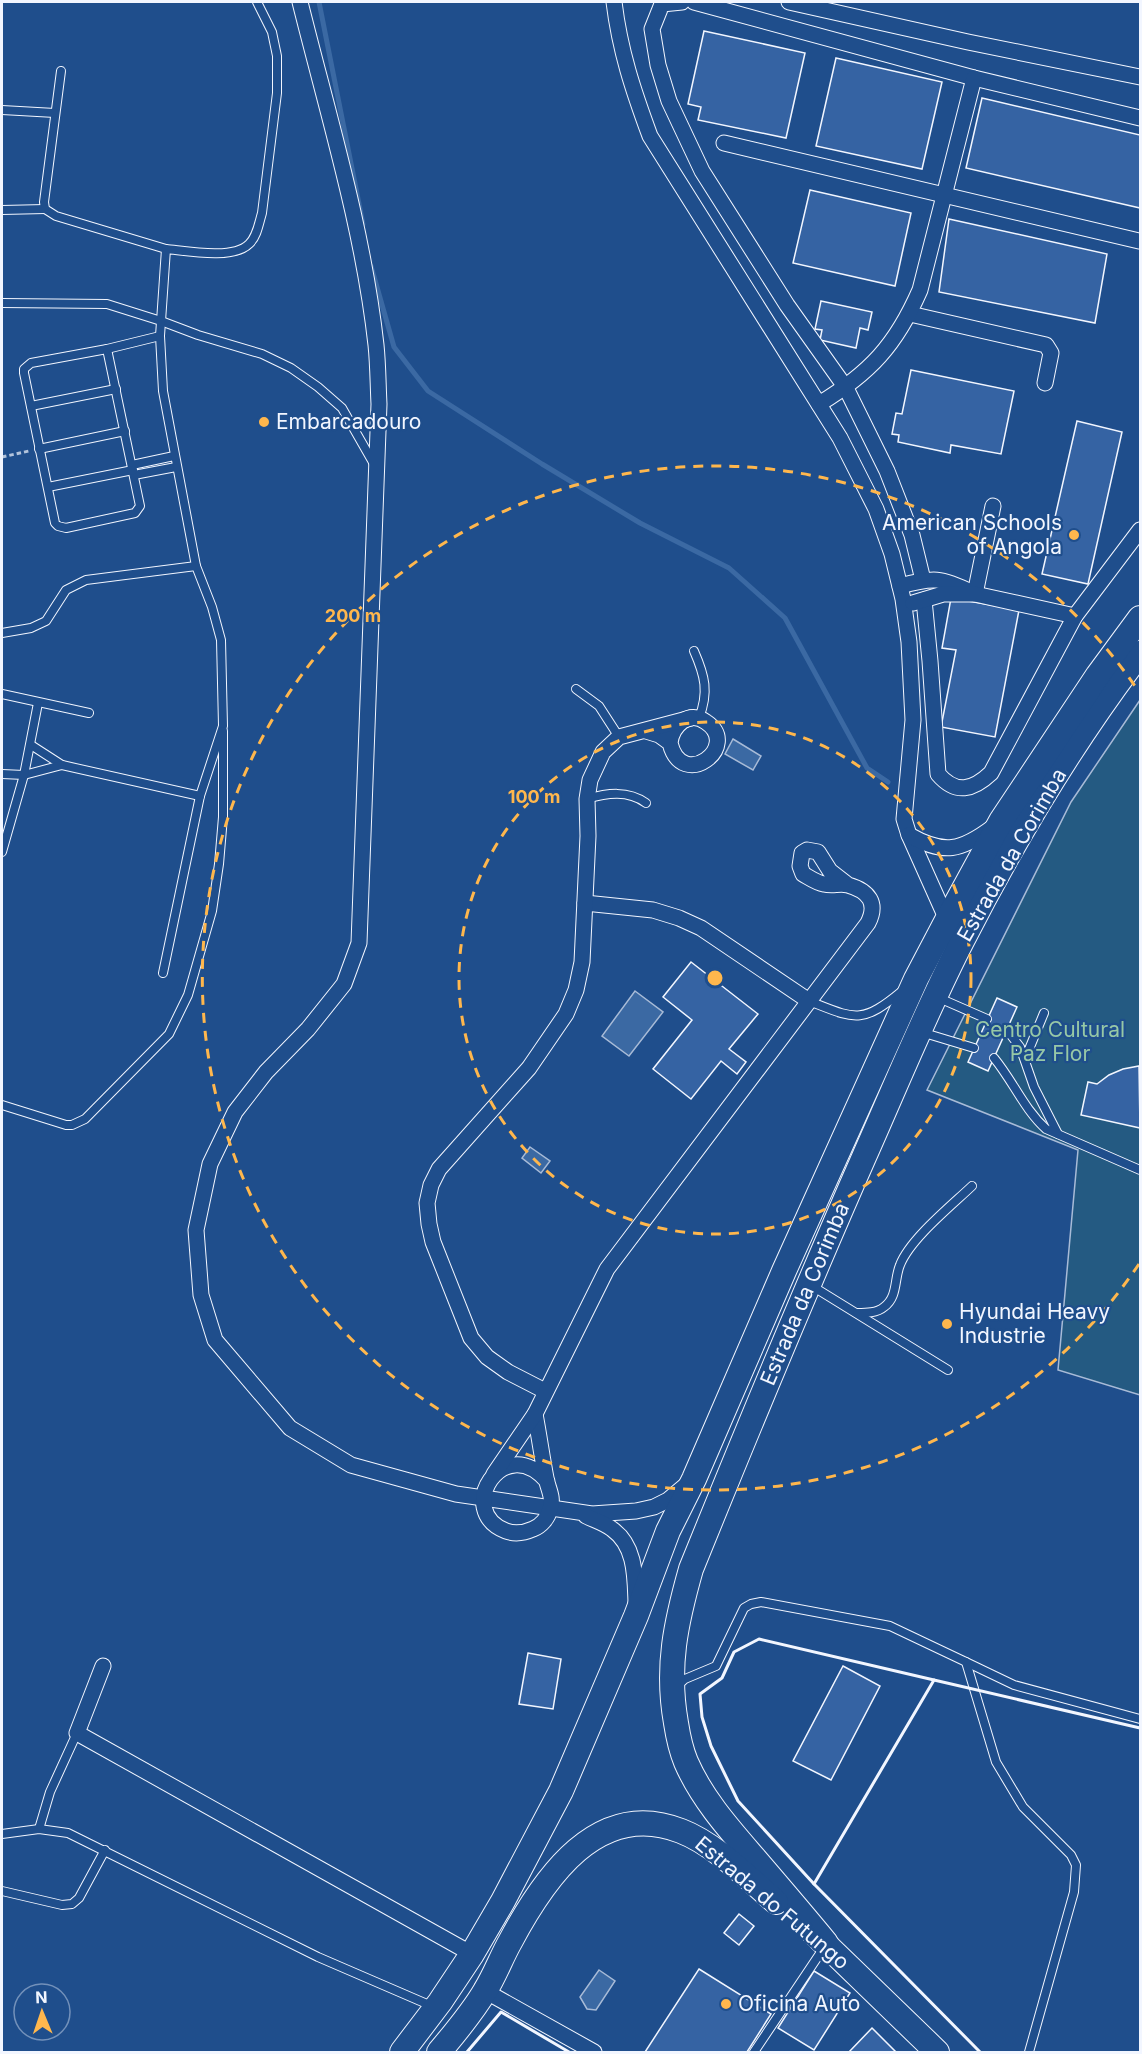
<svg xmlns="http://www.w3.org/2000/svg" width="1142" height="2054" font-family="Inter,sans-serif">
  <style>
    .green { fill: #245a82; stroke: #a8bbd7; stroke-width: 1.5 }
    .water { fill: #3b69a3; stroke: #a8bbd7; stroke-width: 1.5 }
    .lines { fill: none; stroke-linecap: round; stroke-linejoin: round }
    .stream { stroke: #3b69a3; stroke-width: 5 }
    .building { fill: #3563a3; stroke: #f2f6ff; stroke-width: 1.5 }
    .lane-casing { stroke: #f2f6ff; stroke-width: 10 }
    .street-casing { stroke: #f2f6ff; stroke-width: 17 }
    .primary-casing { stroke: #f2f6ff; stroke-width: 26 }
    .path { stroke: #b3c4dc; stroke-width: 3; stroke-dasharray: 4.5 3; stroke-linecap: butt }
    .lane { stroke: #1f4e8c; stroke-width: 8 }
    .street { stroke: #1f4e8c; stroke-width: 15 }
    .primary { stroke: #1f4e8c; stroke-width: 24 }
    .wall { stroke: #f2f6ff; stroke-width: 3 }
    .ring { fill: none; stroke: #ffb74d; stroke-width: 3; stroke-dasharray: 10 8 }
    .poi-dot { fill: #ffb74d; stroke: #1f4e8c; stroke-width: 2 }
    .labels { text-anchor: middle; stroke-width: 4.5; stroke-linejoin: round; paint-order: stroke }
    .poi-label { font-size: 21px; fill: #f2f6ff; stroke: #1f4e8c; text-anchor: start }
    .street-label { font-size: 21px; fill: #f2f6ff; stroke: #1f4e8c }
    .park-label { font-size: 21px; fill: #97c8a6; stroke: #1f4e8c }
    .centre { fill: #ffb74d; stroke: #1f4e8c; stroke-width: 3 }
    .ring-label { font-size: 18px; text-anchor: middle; font-weight: bold; fill: #ffb74d; stroke: #1f4e8c; stroke-width: 4.5; stroke-linejoin: round; paint-order: stroke }
  </style>
  <rect width="100%" height="100%" fill="#1f4e8c"/>
  <polygon class="green" points="1140,700 1140,1395 1058,1370 1078,1150 927,1090 1071,802"/>
  <g class="water">
    <polygon points="733,739 761,756 753,770 725,754"/>
    <polygon points="635,991 663,1012 629,1056 602,1036"/>
    <polygon points="530,1147 550,1161 541,1173 522,1158"/>
    <polygon points="599,1970 615,1981 596,2010 587,2009 580,1997"/>
  </g>
  <g class="lines">
    <g class="stream">
      <polyline points="319,2 363,224"/>
      <polyline points="371,266 394,347 428,391 542,464 640,523 729,568 785,618 867,768 888,782"/>
    </g>
  </g>
  <g class="building">
    <polygon points="704,31 805,53 786,138 698,120 701,107 688,104"/>
    <polygon points="836,58 942,82 922,169 816,146"/>
    <polygon points="982,98 1140,135 1140,208 966,168"/>
    <polygon points="810,190 911,213 895,286 793,263"/>
    <polygon points="949,219 1107,254 1095,323 939,292"/>
    <polygon points="821,301 872,312 868,330 860,328 856,348 820,340 822,330 815,329"/>
    <polygon points="911,370 1014,391 1001,454 951,445 950,453 898,442 899,435 892,434 896,413 902,414"/>
    <polygon points="1077,421 1122,432 1088,584 1042,574"/>
    <polygon points="951,598 1019,610 995,737 941,727 956,650 942,648"/>
    <polygon points="691,962 758,1014 729,1049 746,1062 737,1074 721,1061 691,1099 653,1069 692,1020 663,997"/>
    <polygon points="997,998 1017,1007 988,1071 968,1062"/>
    <polygon points="1139,1066 1140,1128 1081,1115 1088,1082 1097,1084 1109,1075 1123,1069"/>
    <polygon points="528,1653 561,1659 553,1709 519,1704"/>
    <polygon points="843,1666 880,1686 831,1780 793,1761"/>
    <polygon points="739,1914 754,1926 739,1945 724,1933"/>
    <polygon points="699,1969 771,2014 747,2052 645,2052"/>
    <polygon points="814,1971 850,1993 814,2050 778,2028"/>
    <polygon points="872,2028 896,2052 849,2052"/>
  </g>
  <g class="lines">
    <defs>
      <g id="lane">
        <polyline points="61,71 44,202 45,209 56,216 166,249"/>
        <polyline points="2,110 55,113"/>
        <polyline points="2,210 45,209"/>
        <polyline points="2,303 107,304 161,321 198,335 262,354 291,368 318,387 342,408 374,464"/>
        <polygon points="107,349 140,506 135,513 66,528 58,526 55,523 24,373 24,369 31,363"/>
        <polyline points="107,349 160,336"/>
        <polyline points="31,406 116,389"/>
        <polyline points="39,449 125,431"/>
        <polyline points="132,465 174,456"/>
        <polyline points="134,475 176,467"/>
        <polyline points="48,487 133,470"/>
        <path d="M196,566L163,391L160,336L166,249C187,251 233,260 249,244C257,237 259,223 262,213L277,93V56L272,32L257,2"/>
        <polyline points="2,633 31,628 46,621 66,590 86,580 196,566 212,607 221,640 223,726 200,796 163,973"/>
        <path d="M694,651C705,676 709,692 699,718"/>
        <polyline points="576,689 599,706 619,737"/>
        <polyline points="2,694 89,713"/>
        <polyline points="31,745 62,765 200,796"/>
        <polyline points="2,774 24,775 62,765"/>
        <path d="M587,799C607,793 628,790 646,803"/>
        <polyline points="2,852 24,775 38,703"/>
        <polyline points="939,998 987,1019"/>
        <path d="M809,1001C855,1019 861,1025 902,991"/>
        <polyline points="1007,1030 1020,1047 1034,1087 1058,1134"/>
        <polyline points="921,1032 974,1048"/>
        <path d="M994,1058C1013,1081 1024,1109 1046,1129L1140,1170"/>
        <polyline points="1025,1059 1044,1013"/>
        <polyline points="2,1105 66,1125 72,1125 85,1119 169,1034 188,995 212,911 219,864 223,817 223,731"/>
        <polyline points="812,1286 948,1370"/>
        <path d="M857,1313C866,1313 877,1313 884,1307C898,1297 894,1279 900,1265C910,1239 951,1206 972,1186"/>
        <polyline points="966,1662 1014,1685 1140,1719"/>
        <polyline points="677,1686 685,1679 716,1666 744,1608 751,1604 761,1602 890,1626 966,1662 996,1762 1023,1807 1071,1855 1076,1865 1074,1892 1029,2052"/>
        <polyline points="39,1829 50,1792 77,1733"/>
        <polyline points="2,1834 39,1829 68,1833 318,1957 434,2007"/>
        <polyline points="2,1891 62,1905 72,1904 79,1898 105,1850"/>
        <polyline points="754,2052 825,1946"/>
      </g>
      <g id="street">
        <path d="M300,2C328,115 363,228 376,345C378,364 378,385 379,404L359,943L344,984L308,1029L266,1072L235,1112L210,1164L196,1230L201,1295L215,1340L290,1428L351,1465L456,1494L592,1514L636,1511L654,1507L668,1500L686,1485"/>
        <path d="M614,2C620,51 633,90 650,136L840,438L876,509L892,554L903,599L909,642L913,720L904,819L909,835L947,920"/>
        <polyline points="682,2 662,4 652,29 658,65 669,101 702,171 787,305 846,388 887,471 912,535 923,580"/>
        <polyline points="694,2 974,78 1140,118"/>
        <polyline points="789,2 968,42 1140,77"/>
        <polyline points="724,143 1139,241"/>
        <polyline points="910,314 1046,345 1051,353 1045,383"/>
        <path d="M819,404C870,373 896,345 920,290L974,78"/>
        <path d="M900,586C933,577 941,577 973,593"/>
        <polyline points="975,594 993,506"/>
        <path d="M924,600L930,661L938,774C956,795 973,790 991,773L1075,616L1140,530"/>
        <polyline points="913,603 943,594 975,594 1075,616"/>
        <path d="M646,731L659,735L670,743C682,792 742,746 706,722C689,709 672,726 670,743"/>
        <path d="M909,835C944,855 961,851 993,827"/>
        <polyline points="585,903 653,910 679,918 701,928 809,1001"/>
        <polyline points="545,1391 508,1372 487,1357 471,1338 433,1242 429,1224 427,1203 431,1185 439,1169 529,1068 566,1014 576,990 582,962 588,836 587,799 590,780 603,752 619,737 691,718"/>
        <path d="M535,1414C539,1435 542,1457 546,1478C548,1489 554,1497 550,1509C548,1518 541,1526 533,1529C524,1533 514,1534 506,1531C454,1511 503,1431 547,1481"/>
        <path d="M494,1474L535,1414L607,1269L868,923C878,903 869,891 848,885C841,883 832,886 824,884C817,883 810,878 803,874L800,866L802,853L807,850L818,852L830,871L848,885"/>
        <path d="M586,1516C594,1520 604,1523 612,1529C636,1546 635,1577 636,1603"/>
        <polyline points="103,1666 77,1733 472,1954"/>
        <polyline points="485,1991 594,2052"/>
      </g>
      <g id="primary">
        <polyline points="814,1933 937,2052"/>
        <path d="M826,1943C803,1915 779,1887 755,1859C730,1830 702,1799 686,1762C681,1750 678,1736 676,1723C666,1667 676,1622 691,1569C747,1431 804,1293 864,1157C896,1085 926,1011 962,941C1012,843 1073,741 1140,653"/>
        <polyline points="402,2052 440,2002 472,1954 503,1901 561,1791 636,1616 668,1531 694,1479 784,1271 916,979 947,920 1001,821 1098,675 1140,618"/>
        <path d="M439,2052C455,2033 472,2013 485,1991C495,1975 501,1958 510,1942C544,1878 598,1798 681,1831C715,1844 748,1878 776,1902"/>
      </g>
    </defs>
    <use href="#lane" class="lane-casing"/>
    <use href="#street" class="street-casing"/>
    <use href="#primary" class="primary-casing"/>
    <polyline class="path" points="2,457 29,451"/>
    <use href="#lane" class="lane"/>
    <use href="#street" class="street"/>
    <use href="#primary" class="primary"/>
    <g class="wall">
      <polyline points="934,1680 759,1639 734,1652 722,1678 700,1694 702,1717 711,1746 738,1801 814,1884 980,2052"/>
      <polyline points="814,1884 934,1680 1140,1728"/>
      <polyline points="467,2052 501,2012 569,2052"/>
    </g>
  </g>
  <g class="ring">
    <circle cx="715" cy="978" r="256"/>
    <path d="M1139 1264A512 512 0 1 1 1139 692"/>
  </g>
  <g class="poi-dot">
    <circle cx="264" cy="422" r="6"/>
    <circle cx="1074" cy="535" r="6"/>
    <circle cx="947" cy="1324" r="6"/>
    <circle cx="726" cy="2004" r="6"/>
  </g>
  <g class="labels">
    <g class="poi-label">
      <text x="276" y="429">Embarcadouro</text>
      <text x="1062" y="530" text-anchor="end">American Schools<tspan x="1062" dy="24">of Angola</tspan></text>
      <text x="959" y="1319">Hyundai Heavy<tspan x="959" dy="24">Industrie</tspan></text>
      <text x="738" y="2011">Oficina Auto</text>
    </g>
    <g class="street-label">
      <text transform="translate(1012 855) rotate(-60)" y="7">Estrada da Corimba</text>
      <text transform="translate(805 1294) rotate(-67)" y="7">Estrada da Corimba</text>
      <text transform="translate(772 1903) rotate(40)" y="7">Estrada do Futungo</text>
    </g>
    <g class="park-label">
      <text x="1050" y="1037">Centro Cultural<tspan x="1050" dy="24">Paz Flor</tspan></text>
    </g>
  </g>
  <circle cx="715" cy="978" r="9" class="centre"/>
  <g class="ring-label">
    <text x="353" y="622">200 m</text>
    <text x="534" y="803">100 m</text>
  </g>
  <rect width="1142" height="2054" fill="none" stroke="#f2f6ff" stroke-width="6"/>
  <g transform="translate(42 2012) rotate(358)"><circle r="28" fill="#1f4e8c" stroke="#7391ba" stroke-width="1.5"/>
  <path d="M0-4.5L10 22L0 15L-10 22Z" fill="#ffb74d"/>
  <text y="-9" font-size="16" font-weight="bold" text-anchor="middle" fill="#f2f6ff">N</text>
  </g>
</svg>
